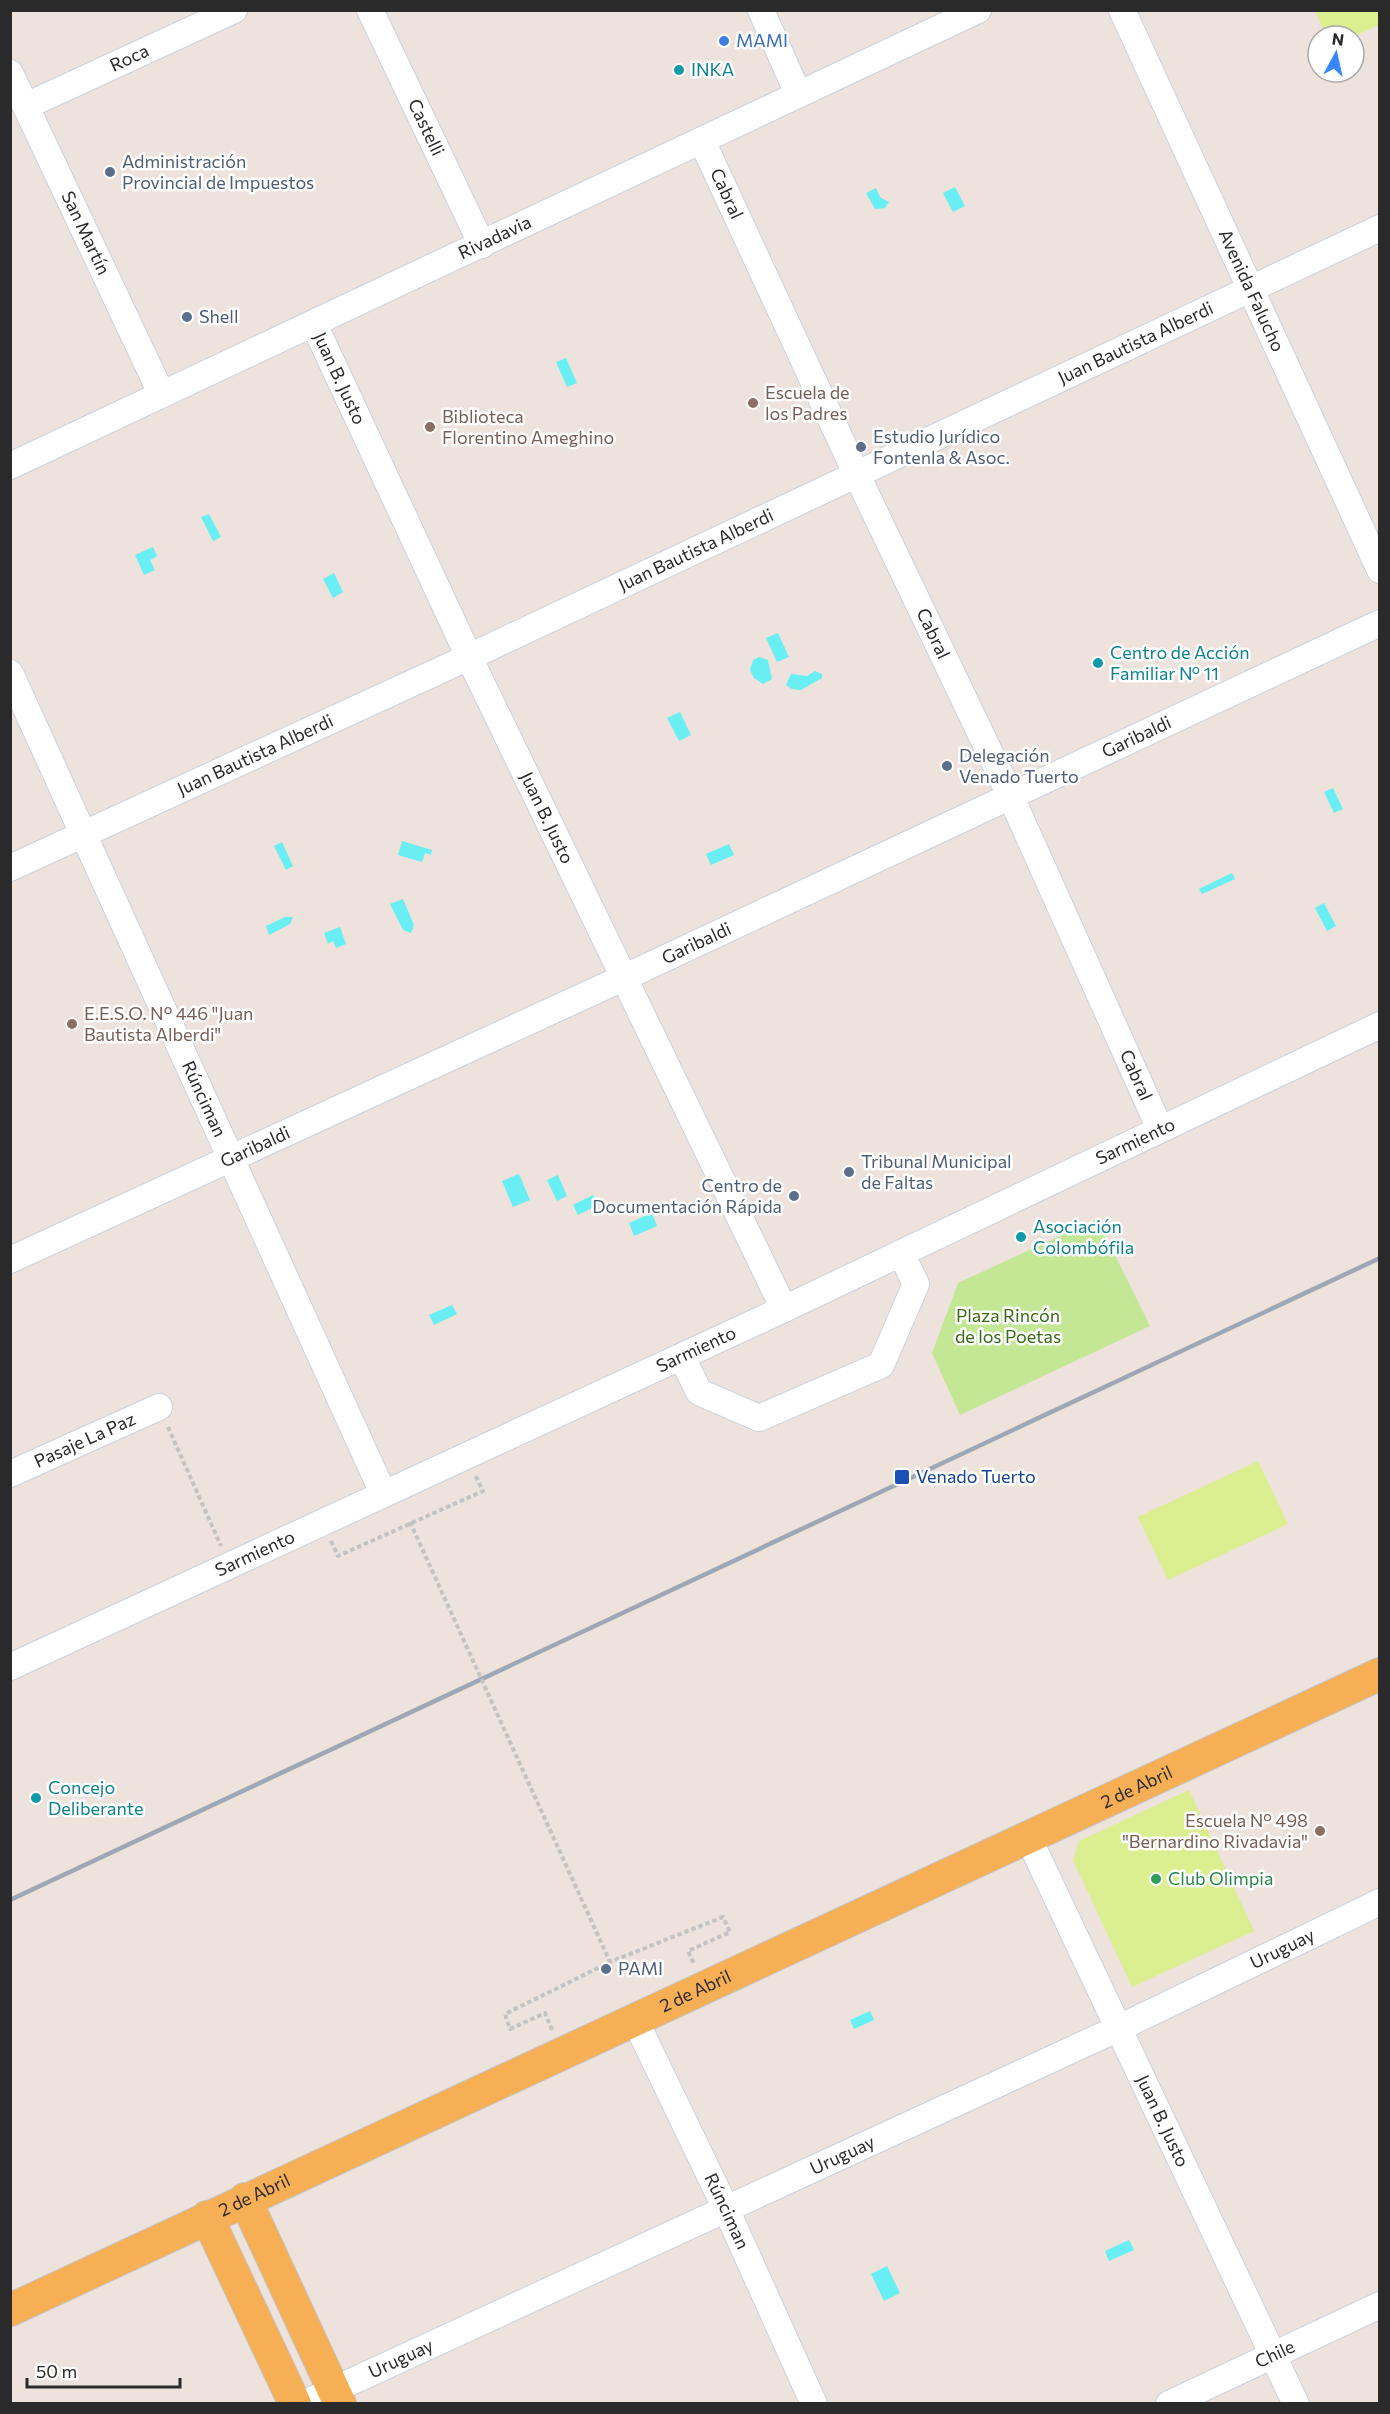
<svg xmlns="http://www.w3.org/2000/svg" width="1390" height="2414" font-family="Commissioner,sans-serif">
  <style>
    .green { fill: #c3e795 }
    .pitch { fill: #dbee90 }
    .water { fill: #69eef4 }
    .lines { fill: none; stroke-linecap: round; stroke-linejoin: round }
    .minor-casing { stroke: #cad2dd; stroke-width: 28 }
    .major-casing { stroke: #c3c3c3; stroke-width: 34 }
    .path { stroke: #c3c3c3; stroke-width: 4; stroke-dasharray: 4.5 3; stroke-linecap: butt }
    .minor { stroke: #fff; stroke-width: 26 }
    .major { stroke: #f7af56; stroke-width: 32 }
    .rail { stroke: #9ea7b6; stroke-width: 4.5 }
    .path-bridge { stroke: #c3c3c3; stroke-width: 4; stroke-dasharray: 4.5 3; stroke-linecap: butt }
    .shop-dot { fill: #3f7fe0; stroke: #fff; stroke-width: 2 }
    .culture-dot { fill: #0f9aa8; stroke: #fff; stroke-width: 2 }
    .service-dot { fill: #5c6f8a; stroke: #fff; stroke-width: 2 }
    .education-dot { fill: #8d6e63; stroke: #fff; stroke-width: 2 }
    .transit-dot { fill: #1a4fb4; stroke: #fff; stroke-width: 2 }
    .leisure-dot { fill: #2e9e5b; stroke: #fff; stroke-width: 2 }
    .labels { text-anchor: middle; stroke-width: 5; stroke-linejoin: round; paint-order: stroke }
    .shop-label { font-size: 18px; fill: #366cbe; stroke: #fff; text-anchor: start }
    .street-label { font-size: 18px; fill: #2a2a2a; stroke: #fff }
    .culture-label { font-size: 18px; fill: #0d838f; stroke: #fff; text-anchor: start }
    .service-label { font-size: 18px; fill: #4e5e75; stroke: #fff; text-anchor: start }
    .education-label { font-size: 18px; fill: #785e54; stroke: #fff; text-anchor: start }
    .park-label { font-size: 18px; fill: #3b6b16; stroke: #fff }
    .transit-label { font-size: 18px; fill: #164399; stroke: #fff; text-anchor: start }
    .leisure-label { font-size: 18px; fill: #27864d; stroke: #fff; text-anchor: start }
  </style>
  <rect width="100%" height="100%" fill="#ede2dc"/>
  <polygon class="green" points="1097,1219 1150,1326 960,1415 932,1353 958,1283"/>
  <g class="pitch">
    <polygon points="1315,11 1379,11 1379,25 1354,36 1326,36"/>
    <polygon points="1258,1461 1288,1524 1168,1580 1138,1517"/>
    <polygon points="1189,1790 1254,1931 1132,1987 1073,1860 1079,1841"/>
  </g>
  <g class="water">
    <polygon points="955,187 965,206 953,212 943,193"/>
    <polygon points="876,188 880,197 889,202 885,208 875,209 866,193"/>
    <polygon points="566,358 577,383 567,387 556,362"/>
    <polygon points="209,514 221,537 213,541 201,517"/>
    <polygon points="153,547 157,556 150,560 155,570 144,575 135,555"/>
    <polygon points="334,573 343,592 333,598 323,579"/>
    <polygon points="778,633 789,657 777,662 766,638"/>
    <polygon points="759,657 768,660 772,679 763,684 754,678 750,670 753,660"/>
    <polygon points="815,671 822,674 822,678 801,690 792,689 786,685 791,674 807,676"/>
    <polygon points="680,712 691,735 679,741 667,718"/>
    <polygon points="1333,788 1343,809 1334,813 1324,792"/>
    <polygon points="402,841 432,850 431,855 425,853 422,862 398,855"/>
    <polygon points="282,842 293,866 286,870 274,846"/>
    <polygon points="729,844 734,855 711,865 706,854"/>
    <polygon points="1232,873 1235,879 1202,894 1199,889"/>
    <polygon points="403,899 414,925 411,933 403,930 390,904"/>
    <polygon points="1324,903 1336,926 1327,931 1315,908"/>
    <polygon points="285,917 293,917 290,924 269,935 266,926"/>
    <polygon points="340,927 346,944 336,948 333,941 328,944 324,933"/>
    <polygon points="519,1174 530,1200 513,1207 502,1181"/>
    <polygon points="558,1175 567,1196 557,1201 547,1180"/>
    <polygon points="593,1195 598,1205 578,1215 573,1205"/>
    <polygon points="652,1213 657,1226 634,1236 629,1223"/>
    <polygon points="452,1305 457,1314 434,1325 429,1315"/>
    <polygon points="870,2011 874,2020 854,2029 850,2020"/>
    <polygon points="1129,2240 1134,2250 1109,2261 1105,2251"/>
    <polygon points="887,2266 900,2293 884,2301 871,2274"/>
  </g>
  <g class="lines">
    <defs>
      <g id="minor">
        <path id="s1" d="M370,10L482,245"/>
        <polyline points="761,10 798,94"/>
        <path id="s2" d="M1122,10L1380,570"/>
        <path id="s3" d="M10,73L161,393"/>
        <path id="s4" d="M26,106L234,10"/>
        <path id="s5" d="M702,141L856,473L1011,797L1160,1129"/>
        <path id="s6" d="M314,324L469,657L784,1309"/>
        <path id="s7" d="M10,466L978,10"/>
        <path id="s8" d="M10,673L383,1493"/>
        <path id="s9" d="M10,868L469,657L1380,228"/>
        <path id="s10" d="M10,1260L623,978L1380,623"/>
        <polyline points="682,1357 699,1392 759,1418 881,1365 916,1284 901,1253"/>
        <path id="s11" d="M10,1474L159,1407"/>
        <path id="s12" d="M10,1667L784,1309L1380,1025"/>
        <path id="s13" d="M1029,1839L1296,2404"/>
        <path id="s14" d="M635,2020L726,2209L814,2404"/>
        <path id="s15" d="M303,2404L1119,2028L1380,1902"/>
        <path id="s16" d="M1169,2404L1380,2305"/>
      </g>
      <g id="major">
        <polyline points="245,2199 340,2404"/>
        <polyline points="207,2217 295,2404"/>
        <path id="s17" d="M10,2310C466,2095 924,1888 1380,1674"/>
      </g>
    </defs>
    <use href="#minor" class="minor-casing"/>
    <use href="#major" class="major-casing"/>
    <g class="path">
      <polyline points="168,1427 221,1546"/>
      <polyline points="331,1541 338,1556 483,1491 475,1475"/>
      <polyline points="552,2030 545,2013 510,2029 505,2014 610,1962 723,1917 730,1932 688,1951 694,1964"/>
    </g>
    <use href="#minor" class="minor"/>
    <use href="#major" class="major"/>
    <polyline class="rail" points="10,1900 1380,1258"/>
    <polyline class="path-bridge" points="410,1522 610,1962"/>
  </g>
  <circle class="shop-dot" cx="724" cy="41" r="6"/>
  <g class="culture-dot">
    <circle cx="679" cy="70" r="6"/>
    <circle cx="1098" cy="663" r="6"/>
    <circle cx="1021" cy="1237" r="6"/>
    <circle cx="36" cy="1798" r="6"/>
  </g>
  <g class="service-dot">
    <circle cx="110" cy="172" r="6"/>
    <circle cx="187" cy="317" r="6"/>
    <circle cx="861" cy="447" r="6"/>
    <circle cx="947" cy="766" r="6"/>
    <circle cx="849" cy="1172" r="6"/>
    <circle cx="794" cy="1196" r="6"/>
    <circle cx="606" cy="1969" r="6"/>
  </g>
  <g class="education-dot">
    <circle cx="753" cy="403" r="6"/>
    <circle cx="430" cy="427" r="6"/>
    <circle cx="72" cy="1024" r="6"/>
    <circle cx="1320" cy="1831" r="6"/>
  </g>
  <rect class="transit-dot" x="894" y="1469" width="16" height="16" rx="3"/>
  <circle class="leisure-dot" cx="1156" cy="1879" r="6"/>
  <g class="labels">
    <g class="shop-label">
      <text x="736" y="47">MAMI</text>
    </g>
    <g class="street-label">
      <text dy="6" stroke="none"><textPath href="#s4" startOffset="114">Roca</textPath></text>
      <text dy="6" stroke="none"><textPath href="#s1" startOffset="130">Castelli</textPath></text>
      <text dy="6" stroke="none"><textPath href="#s5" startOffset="58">Cabral</textPath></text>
      <text dy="6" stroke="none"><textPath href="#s3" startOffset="177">San Martín</textPath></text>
      <text dy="6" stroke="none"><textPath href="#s7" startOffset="536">Rivadavia</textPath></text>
      <text dy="6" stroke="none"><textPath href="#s2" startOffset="309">Avenida Falucho</textPath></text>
      <text dy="6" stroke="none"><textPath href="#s9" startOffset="1242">Juan Bautista Alberdi</textPath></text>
      <text dy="6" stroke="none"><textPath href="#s6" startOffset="60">Juan B. Justo</textPath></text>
      <text dy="6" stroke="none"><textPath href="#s9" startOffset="756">Juan Bautista Alberdi</textPath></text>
      <text dy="6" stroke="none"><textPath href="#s5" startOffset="544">Cabral</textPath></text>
      <text dy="6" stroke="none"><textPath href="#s10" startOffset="1242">Garibaldi</textPath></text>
      <text dy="6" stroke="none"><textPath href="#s9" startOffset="270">Juan Bautista Alberdi</textPath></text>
      <text dy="6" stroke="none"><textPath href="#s6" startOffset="546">Juan B. Justo</textPath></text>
      <text dy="6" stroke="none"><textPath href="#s10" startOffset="756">Garibaldi</textPath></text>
      <text dy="6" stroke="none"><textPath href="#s5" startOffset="1030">Cabral</textPath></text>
      <text dy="6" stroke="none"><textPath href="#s8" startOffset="468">Rúnciman</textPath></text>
      <text dy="6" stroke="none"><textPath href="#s12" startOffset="1242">Sarmiento</textPath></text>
      <text dy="6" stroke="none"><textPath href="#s10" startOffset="270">Garibaldi</textPath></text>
      <text dy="6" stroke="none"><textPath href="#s12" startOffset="756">Sarmiento</textPath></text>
      <text dy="6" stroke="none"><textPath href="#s11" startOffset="82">Pasaje La Paz</textPath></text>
      <text dy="6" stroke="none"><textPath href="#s12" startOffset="270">Sarmiento</textPath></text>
      <text dy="6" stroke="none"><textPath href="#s17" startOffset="1242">2 de Abril</textPath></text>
      <text dy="6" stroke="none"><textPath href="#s15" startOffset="1080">Uruguay</textPath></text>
      <text dy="6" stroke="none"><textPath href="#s17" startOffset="756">2 de Abril</textPath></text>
      <text dy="6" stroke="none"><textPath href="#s13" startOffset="312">Juan B. Justo</textPath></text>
      <text dy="6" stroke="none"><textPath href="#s15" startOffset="594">Uruguay</textPath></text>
      <text dy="6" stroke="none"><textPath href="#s17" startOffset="270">2 de Abril</textPath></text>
      <text dy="6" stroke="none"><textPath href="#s14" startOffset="212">Rúnciman</textPath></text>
      <text dy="6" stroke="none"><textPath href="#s16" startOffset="117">Chile</textPath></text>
      <text dy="6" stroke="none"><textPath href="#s15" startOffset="108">Uruguay</textPath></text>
    </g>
    <g class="culture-label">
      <text x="691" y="76">INKA</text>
      <text x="1110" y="659">Centro de Acción<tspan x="1110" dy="21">Familiar Nº 11</tspan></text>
      <text x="1033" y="1233">Asociación<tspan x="1033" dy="21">Colombófila</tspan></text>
      <text x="48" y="1794">Concejo<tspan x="48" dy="21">Deliberante</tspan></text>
    </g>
    <g class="service-label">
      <text x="122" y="168">Administración<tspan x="122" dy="21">Provincial de Impuestos</tspan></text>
      <text x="199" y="323">Shell</text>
      <text x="873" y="443">Estudio Jurídico<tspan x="873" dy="21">Fontenla &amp; Asoc.</tspan></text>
      <text x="959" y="762">Delegación<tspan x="959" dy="21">Venado Tuerto</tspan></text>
      <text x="861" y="1168">Tribunal Municipal<tspan x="861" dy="21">de Faltas</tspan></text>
      <text x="782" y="1192" text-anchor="end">Centro de<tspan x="782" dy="21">Documentación Rápida</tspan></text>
      <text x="618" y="1975">PAMI</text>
    </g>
    <g class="education-label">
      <text x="765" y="399">Escuela de<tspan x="765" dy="21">los Padres</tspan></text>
      <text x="442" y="423">Biblioteca<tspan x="442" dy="21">Florentino Ameghino</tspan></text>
      <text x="84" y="1020">E.E.S.O. N° 446 "Juan<tspan x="84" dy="21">Bautista Alberdi"</tspan></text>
      <text x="1308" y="1827" text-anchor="end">Escuela N° 498<tspan x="1308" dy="21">"Bernardino Rivadavia"</tspan></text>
    </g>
    <g class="park-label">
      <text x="1008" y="1322">Plaza Rincón<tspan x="1008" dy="21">de los Poetas</tspan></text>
    </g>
    <g class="transit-label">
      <text x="916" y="1483">Venado Tuerto</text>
    </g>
    <g class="leisure-label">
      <text x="1168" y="1885">Club Olimpia</text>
    </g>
  </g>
  <rect width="1390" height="2414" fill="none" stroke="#2a2a2a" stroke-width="24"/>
  <g transform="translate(1336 54) rotate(8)"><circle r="28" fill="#ffffff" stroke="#aaaaaa" stroke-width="1.5"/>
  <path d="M0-4.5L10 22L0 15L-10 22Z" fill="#3788ff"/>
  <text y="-9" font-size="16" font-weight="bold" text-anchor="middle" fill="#2a2a2a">N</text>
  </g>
  <path d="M27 2378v9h153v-9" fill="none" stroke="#2a2a2a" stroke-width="3"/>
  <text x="36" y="2378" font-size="18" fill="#2a2a2a" stroke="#ffffff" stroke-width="4.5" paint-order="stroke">50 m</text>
</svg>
